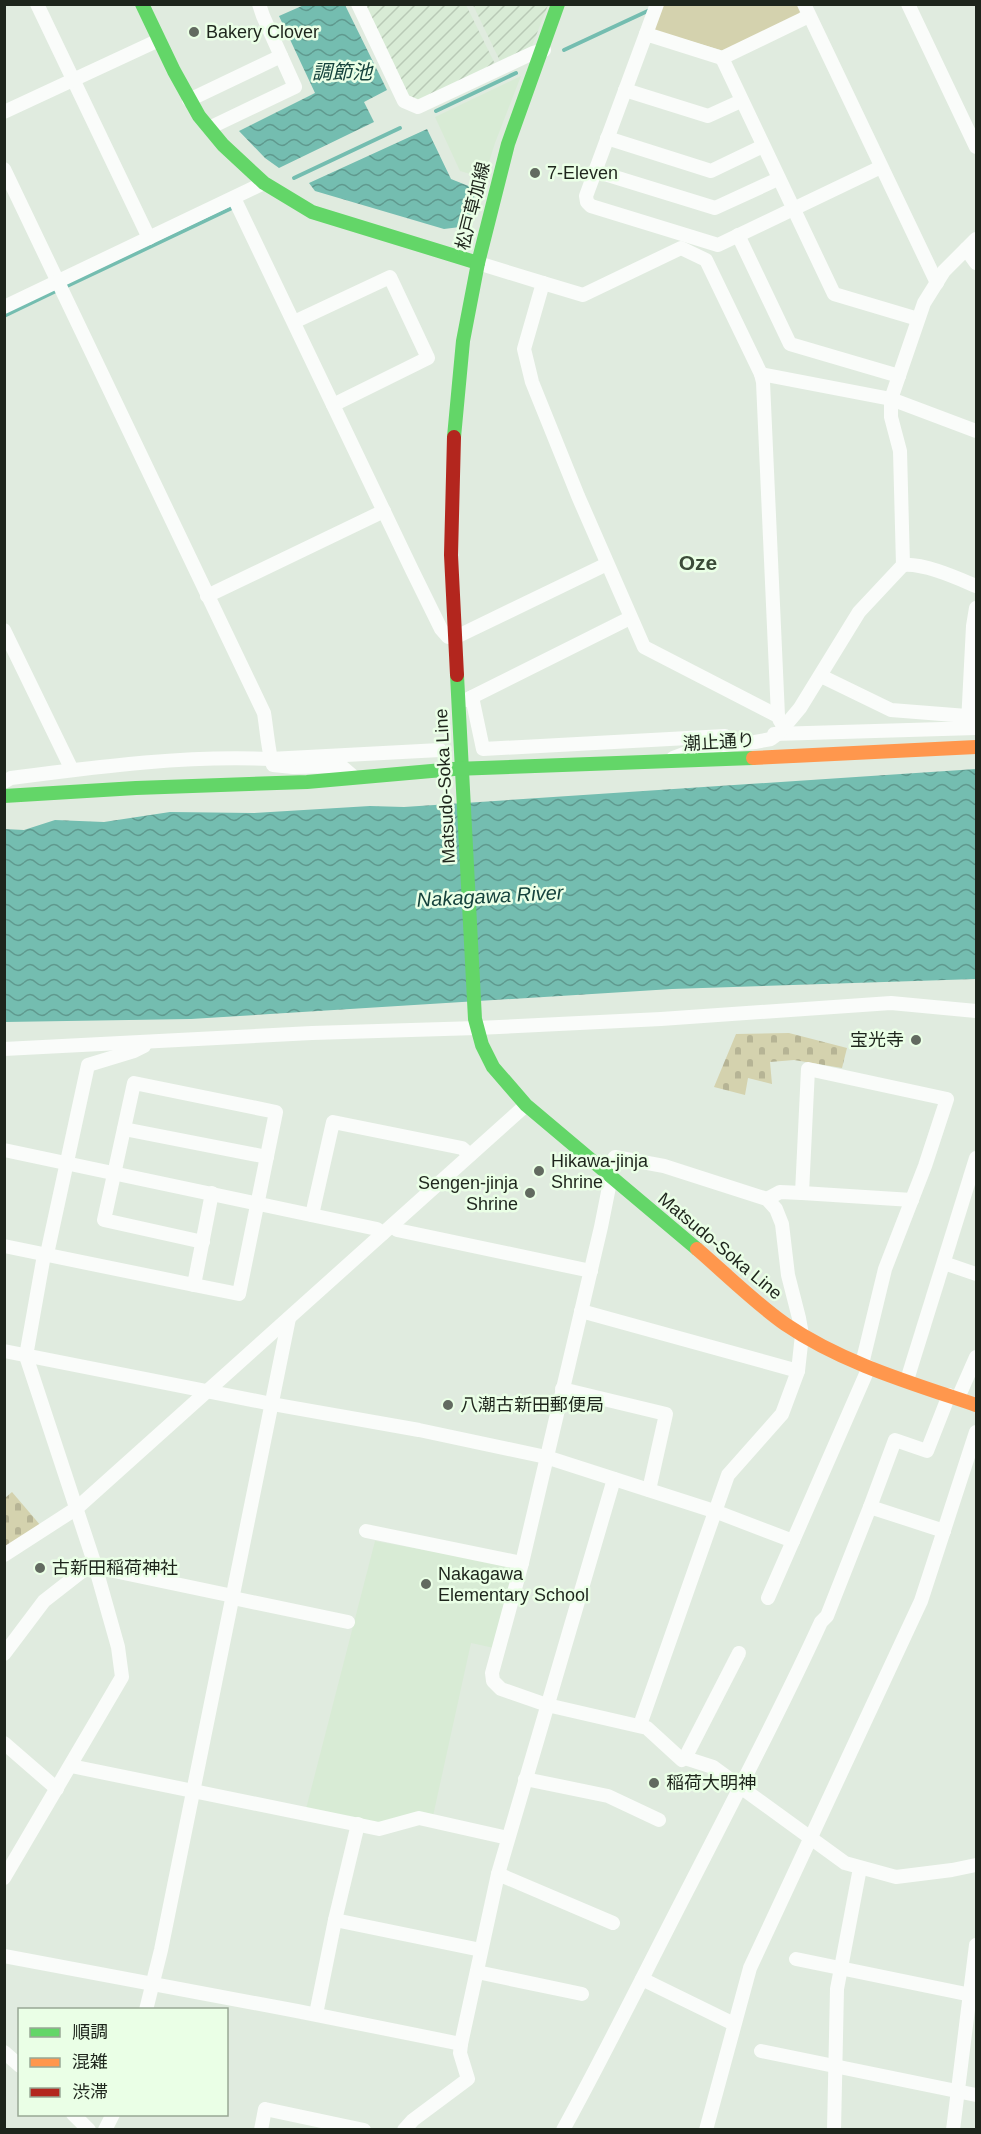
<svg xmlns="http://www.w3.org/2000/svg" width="981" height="2134" font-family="Arial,'Noto Sans JP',sans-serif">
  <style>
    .built { fill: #d8ebd5 }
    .industrial { fill: url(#industrial-furrows) }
    .green { fill: #d4d2ae }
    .cemetery { fill: url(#cemetery-stones) }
    .water { fill: url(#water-waves) }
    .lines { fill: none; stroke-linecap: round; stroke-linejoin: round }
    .stream { stroke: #74bdb0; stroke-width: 4 }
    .street { stroke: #fafcfa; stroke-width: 14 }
    .fast { stroke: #63d668; stroke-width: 14 }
    .slow { stroke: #ff974d; stroke-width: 14 }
    .jam { stroke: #b3261e; stroke-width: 14 }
    .poi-dot { fill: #626a60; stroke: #eaffe6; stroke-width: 2 }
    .labels { text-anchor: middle; stroke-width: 5; stroke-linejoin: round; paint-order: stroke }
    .poi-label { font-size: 18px; fill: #1e251c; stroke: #eaffe6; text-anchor: start }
    .street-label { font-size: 18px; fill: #1e251c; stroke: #eaffe6 }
    .water-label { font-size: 20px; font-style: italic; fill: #15423c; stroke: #eaffe6 }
    .quarter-label { font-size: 21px; font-weight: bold; fill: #3b4b38; stroke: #eaffe6 }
  </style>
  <defs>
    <pattern id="industrial-furrows" width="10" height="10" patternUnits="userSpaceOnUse" patternTransform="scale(1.5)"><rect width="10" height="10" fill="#d8ebd5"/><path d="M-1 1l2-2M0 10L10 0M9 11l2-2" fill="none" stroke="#b9c9b6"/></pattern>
    <pattern id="cemetery-stones" width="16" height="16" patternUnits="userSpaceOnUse" patternTransform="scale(1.5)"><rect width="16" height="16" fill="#d4d2ae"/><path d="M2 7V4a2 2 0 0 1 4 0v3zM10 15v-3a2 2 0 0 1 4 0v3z" fill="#b6b495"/></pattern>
    <pattern id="water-waves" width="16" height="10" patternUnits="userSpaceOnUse" patternTransform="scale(1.5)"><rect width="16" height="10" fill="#74bdb0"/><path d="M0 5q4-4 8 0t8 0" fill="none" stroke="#5f998e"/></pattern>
  </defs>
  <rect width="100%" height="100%" fill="#e0ebdf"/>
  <g class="built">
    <polygon points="521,76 495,143 484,178 460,171 435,117"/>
    <polygon points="375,1541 518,1567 494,1648 471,1643 433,1816 378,1825 306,1809"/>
  </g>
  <g class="industrial">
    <polygon points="365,5 466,5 495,64 412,103"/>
    <polygon points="473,5 548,5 532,46 500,61"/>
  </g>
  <polygon class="green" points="799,4 801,9 799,14 724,51 656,31 653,27 661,5"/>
  <g class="cemetery">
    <polygon points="789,1033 847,1048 842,1068 794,1060 770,1062 772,1084 748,1078 745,1095 714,1087 736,1034"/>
    <polygon points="12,1492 41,1526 5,1549 5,1498"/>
  </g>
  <g class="water">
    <polygon points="304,5 345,5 387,90 364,102 374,122 279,168 265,158 239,131 315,93 279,16"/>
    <polygon points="427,129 451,179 476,189 469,221 460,227 444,229 315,191 309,183"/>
    <polygon points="976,769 976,979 672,989 191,1019 5,1022 4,829 24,830 55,820 104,822 170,812 254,813 370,806 404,807"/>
  </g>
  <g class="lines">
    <g class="stream">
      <polyline points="564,50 652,9"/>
      <polyline points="436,111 516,73"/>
      <polyline points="294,178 400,128"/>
      <polyline points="65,287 234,207"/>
      <polyline points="4,316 58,290"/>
    </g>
    <g class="street">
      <polyline points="37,4 149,238"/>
      <polyline points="358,4 404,101 418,107 533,53 544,50"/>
      <polyline points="804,4 937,283"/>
      <polyline points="908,4 976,147"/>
      <polyline points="809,16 722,58 646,34 586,196 587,202 591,206 718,245 881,167"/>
      <polyline points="646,34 657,4"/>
      <polyline points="722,58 834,294 918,319"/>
      <polyline points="625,90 708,116 741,101"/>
      <polyline points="189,100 281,56"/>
      <polyline points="4,112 159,40"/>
      <polyline points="209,128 295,87 263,16 259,4"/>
      <polyline points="607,138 711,171 763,146"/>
      <path d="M4,169L264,713C266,724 269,758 273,765L293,767L341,766L354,777"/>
      <polyline points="595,171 715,208 778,179"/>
      <polyline points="234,198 412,570 441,629 448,637 456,637 607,564"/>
      <polyline points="738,235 790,344 899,376"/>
      <polyline points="966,249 976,263"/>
      <polyline points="478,263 543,283 524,349 532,382 578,496 644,647 778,716 780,721"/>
      <polyline points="543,283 583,295 681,248 706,260 761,374 763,382 778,716"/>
      <polyline points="4,307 264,183"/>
      <polyline points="294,322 390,277 428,358 333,405"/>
      <polyline points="761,374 891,399 976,431"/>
      <path d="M903,565C924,563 957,578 976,586"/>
      <polyline points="207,596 384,511"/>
      <polyline points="4,630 72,770"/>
      <polyline points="821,676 891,710 967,716"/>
      <polyline points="472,697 483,749 725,736"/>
      <polyline points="466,700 630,618"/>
      <polyline points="968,723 973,626 976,608"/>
      <polyline points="774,734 976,728"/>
      <polyline points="673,758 702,747 755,742 771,739 779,733 800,708 859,612 903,565 900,451 891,417 891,399 924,303 944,271 976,239"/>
      <path d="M4,782L11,778C96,767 184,755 270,759L440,750"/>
      <polyline points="4,1049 312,1033 477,1028 661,1019 891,1003 976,1011"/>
      <polyline points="124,1129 267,1157"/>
      <polyline points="4,1150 377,1229 382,1234"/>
      <polyline points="604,1171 615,1157 664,1166 767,1199 776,1209 782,1224 788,1275 799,1318 802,1335 798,1371 782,1414 728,1475 640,1725"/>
      <polyline points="611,1177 601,1227 522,1563 492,1673 493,1681 501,1689 547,1705 647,1728 682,1760 685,1758 713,1767 845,1863 896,1877 952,1870 976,1865"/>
      <polyline points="802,1193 808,1069 947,1099 925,1166 885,1269 862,1364"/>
      <polyline points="767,1199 780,1192 802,1193 912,1200"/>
      <polyline points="312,1215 333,1122 462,1148 470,1155"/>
      <polyline points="393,1225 397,1230 591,1271"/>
      <polyline points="4,1246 194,1285 212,1193"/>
      <polyline points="47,1254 88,1065 134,1051 144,1046"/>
      <polyline points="944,1263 976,1274"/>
      <polyline points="194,1285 239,1294 276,1112 134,1083 104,1220 203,1242"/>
      <polyline points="581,1311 798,1371"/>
      <polyline points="4,1351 272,1404 419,1430 546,1457 717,1512 793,1541"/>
      <polyline points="907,1380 976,1158"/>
      <polyline points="562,1389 666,1414 649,1490"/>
      <polyline points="958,1398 976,1357"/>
      <polyline points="870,1507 944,1531"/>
      <polyline points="366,1531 522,1563"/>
      <polyline points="4,1555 77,1508 526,1105"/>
      <polyline points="95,1567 233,1596"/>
      <polyline points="233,1598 348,1622"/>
      <polyline points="768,1598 869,1367"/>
      <polyline points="4,1654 44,1601 94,1562"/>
      <polyline points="4,1743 57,1789"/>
      <polyline points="685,1758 739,1653"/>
      <polyline points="71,1766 379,1829 419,1818 508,1838"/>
      <polyline points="525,1779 608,1796 659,1820"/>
      <polyline points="498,1874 613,1923"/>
      <polyline points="4,1878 122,1677 118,1647 94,1562 26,1356 44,1255"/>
      <polyline points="335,1920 481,1950"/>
      <polyline points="4,1956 297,2011 461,2044"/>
      <polyline points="796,1959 976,1996"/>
      <polyline points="477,1972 582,1994"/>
      <polyline points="642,1979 734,2024"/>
      <polyline points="146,2010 161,1950 289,1318"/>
      <polyline points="316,2014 335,1920 358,1824"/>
      <polyline points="761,2051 976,2095"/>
      <polyline points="4,2052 20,2066"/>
      <polyline points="73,2114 89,2130"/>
      <polyline points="105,2130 113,2114"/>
      <polyline points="261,2130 265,2109 364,2130"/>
      <polyline points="404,2130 413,2120 468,2079 460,2053 461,2044 498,1874 614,1479"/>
      <path d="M563,2130C607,2050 647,1968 689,1887C734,1799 780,1712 821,1622L827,1616L870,1507L895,1440L927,1451L949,1395"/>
      <polyline points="706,2130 750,1968 921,1601 976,1432"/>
      <polyline points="834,2130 837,1989 860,1868"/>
      <polyline points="953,2130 976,1945"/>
    </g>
    <g class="fast">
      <polyline points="142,4 174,71 199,116 223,145 264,183 312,212 478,263"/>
      <polyline points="454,437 463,341 478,263 508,144 558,4"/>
      <polyline points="457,675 475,1019 482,1045 493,1067 526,1105 697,1249"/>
      <polyline points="4,796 136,788 307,782 454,769 753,758"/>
    </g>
    <g class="slow">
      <polyline points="753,758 976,747"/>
      <path d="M697,1249C726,1274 754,1302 785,1324C842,1363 911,1383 976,1405"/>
    </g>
    <polyline class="jam" points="454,437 451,555 457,675"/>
  </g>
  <g class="poi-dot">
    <circle cx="194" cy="32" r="6"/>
    <circle cx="535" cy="173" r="6"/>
    <circle cx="916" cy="1040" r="6"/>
    <circle cx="539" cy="1171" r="6"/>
    <circle cx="530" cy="1193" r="6"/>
    <circle cx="448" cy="1405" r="6"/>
    <circle cx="40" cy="1568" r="6"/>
    <circle cx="426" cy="1584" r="6"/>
    <circle cx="654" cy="1783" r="6"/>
  </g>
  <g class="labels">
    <g class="poi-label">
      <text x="206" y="38">Bakery Clover</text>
      <text x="547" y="179">7-Eleven</text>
      <text x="904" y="1046" text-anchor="end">宝光寺</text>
      <text x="551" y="1167">Hikawa-jinja<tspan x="551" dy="21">Shrine</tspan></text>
      <text x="518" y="1189" text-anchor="end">Sengen-jinja<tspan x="518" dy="21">Shrine</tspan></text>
      <text x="460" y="1411">八潮古新田郵便局</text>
      <text x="52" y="1574">古新田稲荷神社</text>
      <text x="438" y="1580">Nakagawa<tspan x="438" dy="21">Elementary School</tspan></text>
      <text x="666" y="1789">稲荷大明神</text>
    </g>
    <g class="street-label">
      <text transform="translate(473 206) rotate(-76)" y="6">松戸草加線</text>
      <text transform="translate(719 742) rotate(-3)" y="6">潮止通り</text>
      <text transform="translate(445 786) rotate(-93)" y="6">Matsudo-Soka Line</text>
      <text transform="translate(720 1246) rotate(40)" y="6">Matsudo-Soka Line</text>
    </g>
    <g class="water-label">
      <text x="342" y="79">調節池</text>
      <text transform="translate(490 896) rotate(-3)" y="7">Nakagawa River</text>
    </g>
    <g class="quarter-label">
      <text x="698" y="570">Oze</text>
    </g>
  </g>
  <rect width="981" height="2134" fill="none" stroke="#1e251c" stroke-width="12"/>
  <rect x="18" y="2008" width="210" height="108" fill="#eaffe6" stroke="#98a895" stroke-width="1.5"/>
  <rect x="30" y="2028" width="30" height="9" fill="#63d668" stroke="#98a895" stroke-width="1.5"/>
  <text x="72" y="2038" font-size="18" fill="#1e251c">順調</text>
  <rect x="30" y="2058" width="30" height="9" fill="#ff974d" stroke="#98a895" stroke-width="1.5"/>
  <text x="72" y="2068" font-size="18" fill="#1e251c">混雑</text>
  <rect x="30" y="2088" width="30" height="9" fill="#b3261e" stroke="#98a895" stroke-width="1.5"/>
  <text x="72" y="2098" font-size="18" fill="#1e251c">渋滞</text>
</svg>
